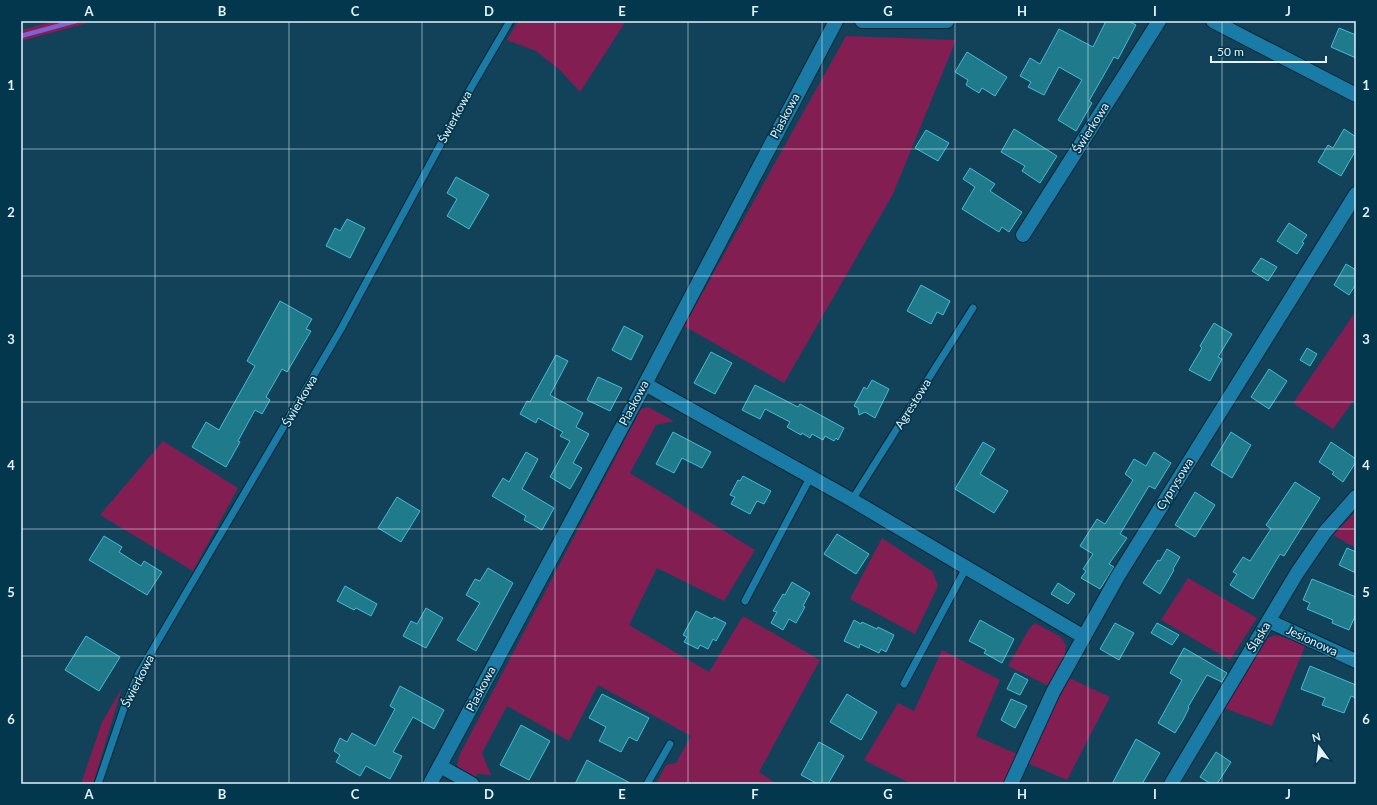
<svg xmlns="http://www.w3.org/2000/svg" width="1377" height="805" font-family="Lato,sans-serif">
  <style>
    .green { fill: #821e52 }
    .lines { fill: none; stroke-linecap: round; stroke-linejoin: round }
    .stream { stroke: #805fd2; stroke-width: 4.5 }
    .building { fill: #1f7b8c; stroke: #47bad1 }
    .service-casing { stroke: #0a2735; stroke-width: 9 }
    .minor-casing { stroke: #0a2735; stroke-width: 16 }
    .service { stroke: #197ba6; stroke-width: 7 }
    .minor { stroke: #197ba6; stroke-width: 14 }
    .grid { fill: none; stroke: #e2f2fb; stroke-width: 1; stroke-opacity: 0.55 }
    .labels { text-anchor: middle; stroke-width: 3.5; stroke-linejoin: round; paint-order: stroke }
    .street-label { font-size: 12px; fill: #e2f2fb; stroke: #03374d }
    .neatline { fill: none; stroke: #e2f2fb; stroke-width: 1.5 }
    .grid-label { font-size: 13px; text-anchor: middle; font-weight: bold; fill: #e2f2fb }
  </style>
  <rect width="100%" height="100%" fill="#114259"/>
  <g class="green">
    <polygon points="55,21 95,21 21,41 21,30"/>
    <polygon points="518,21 626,21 580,92 561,71 536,51 507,40"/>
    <polygon points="846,36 956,40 893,194 784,383 684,326"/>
    <polygon points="1356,311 1356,397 1333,429 1293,403"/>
    <polygon points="648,407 674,421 656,425 630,473 755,550 724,601 657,568 629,625 709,672 743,616 820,660 759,772 777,784 656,784 666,765 676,763 691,736 598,685 569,741 507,706 482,753 491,775 477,774 475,779 457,766 459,756 641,409"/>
    <polygon points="163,441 238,488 193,571 100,515"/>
    <polygon points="1356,511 1356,548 1333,535"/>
    <polygon points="882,538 933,572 938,586 915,634 850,599"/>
    <polygon points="1188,578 1257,618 1230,660 1161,620"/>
    <polygon points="1035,623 1061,637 1066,645 1064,661 1049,686 1008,666 1029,629"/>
    <polygon points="1276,635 1306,644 1272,726 1224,708 1266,638"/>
    <polygon points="942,650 1000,680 976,736 1017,754 1004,784 912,784 864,760 898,703 914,711"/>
    <polygon points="1069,678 1110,697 1067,780 1027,763"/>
    <polygon points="122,688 93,784 81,784 102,722"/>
  </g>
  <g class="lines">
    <polyline class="stream" points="21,36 76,21"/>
  </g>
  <g class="building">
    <polygon points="1106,21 1128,21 1136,25 1118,59 1114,57 1089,101 1092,103 1076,131 1058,120 1082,80 1059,67 1044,95 1028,87 1031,82 1020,76 1030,58 1040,64 1059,29 1093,47"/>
    <polygon points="1339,28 1356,35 1356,58 1331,47"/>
    <polygon points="967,52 1007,77 995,96 982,88 979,93 966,85 968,80 955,72"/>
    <polygon points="1014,129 1057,156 1040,183 1022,171 1025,166 1001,152"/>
    <polygon points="1344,129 1356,137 1356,150 1341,176 1318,162 1328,145 1333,148"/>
    <polygon points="926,130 949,143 938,161 915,148"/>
    <polygon points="970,168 995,184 990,191 1022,212 1009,232 1002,227 999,232 962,209 975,187 963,179"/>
    <polygon points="456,177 489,195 469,229 447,216 457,199 447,193"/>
    <polygon points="347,219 365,228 350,258 326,246 335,228 340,231"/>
    <polygon points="1289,223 1307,235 1302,242 1304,243 1297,254 1277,241"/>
    <polygon points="1261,258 1277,267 1268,281 1252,271"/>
    <polygon points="1346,264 1356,270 1356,284 1349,295 1334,285"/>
    <polygon points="921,285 950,301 943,315 937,312 931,324 907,311"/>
    <polygon points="280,301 312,319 306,329 311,331 287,372 282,369 266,397 270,400 262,414 255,410 238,441 240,442 226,467 192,447 206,422 219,430 255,366 247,361"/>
    <polygon points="1214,323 1232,334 1218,357 1222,359 1210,381 1189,370 1202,348 1200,346"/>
    <polygon points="624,326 643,336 631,360 612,350"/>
    <polygon points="1307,348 1317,354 1310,366 1300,360"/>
    <polygon points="711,352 732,363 715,394 694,383"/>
    <polygon points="556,355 568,361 550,395 583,413 576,427 589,434 573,463 582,468 570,489 550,477 570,441 560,436 563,432 538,418 536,423 520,414 527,401 530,402"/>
    <polygon points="1269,369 1287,381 1269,409 1251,397"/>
    <polygon points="598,377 622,388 610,411 587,400"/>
    <polygon points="872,380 889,389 875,418 865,412 859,415 858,408 854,406 864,387 867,389"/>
    <polygon points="755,385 798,407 800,404 844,428 838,440 836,438 834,441 825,436 823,440 812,434 810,438 802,433 801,435 787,427 790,422 765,409 760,419 742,410"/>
    <polygon points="673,432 711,452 702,468 682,458 674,473 656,464"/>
    <polygon points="1231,432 1251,445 1232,478 1211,465"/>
    <polygon points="983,442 995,449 980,474 1008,491 994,513 955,489"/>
    <polygon points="1331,442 1356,459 1356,462 1343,482 1332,474 1334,472 1319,462"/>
    <polygon points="526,452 538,459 522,489 554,508 542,530 524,520 526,516 492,496 503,478 509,482"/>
    <polygon points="1154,452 1171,463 1155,489 1149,486 1120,534 1127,538 1109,564 1114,567 1100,589 1081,578 1086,571 1083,569 1093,554 1080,546 1097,519 1105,524 1133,480 1125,474 1134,459 1146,466"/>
    <polygon points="743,476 771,491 764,504 757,501 750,514 731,504 735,497 730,495 738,480 740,481"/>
    <polygon points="1295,482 1320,498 1284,556 1280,554 1253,599 1230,585 1237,574 1233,572 1243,557 1250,561 1271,529 1266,525"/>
    <polygon points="1195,492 1215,505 1195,537 1175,525"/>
    <polygon points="397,497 420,511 401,542 378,528"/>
    <polygon points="837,534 869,554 856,574 824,554"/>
    <polygon points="104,536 122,547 119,552 141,566 144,561 162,572 147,595 89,560"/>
    <polygon points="1347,548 1356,552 1356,573 1339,565"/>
    <polygon points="1167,549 1180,557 1173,569 1174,570 1160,594 1143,583 1158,560 1160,561"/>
    <polygon points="488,568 513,583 476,651 457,640 480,603 466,595 475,579 480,581"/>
    <polygon points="1312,579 1356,597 1356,614 1349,630 1332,623 1333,620 1307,609 1310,603 1303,600"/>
    <polygon points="792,582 810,593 803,606 805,607 796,623 789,619 783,630 771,623 777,612 773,611 783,594 785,595"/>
    <polygon points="1058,583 1075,594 1068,604 1051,594"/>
    <polygon points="345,586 377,604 371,616 356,608 354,610 337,601"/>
    <polygon points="426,608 443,618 426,648 403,636 411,621 417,624"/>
    <polygon points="696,611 712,619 714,617 726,623 716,641 713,639 708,649 700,645 698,649 684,642 687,637 683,635"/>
    <polygon points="854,620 861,624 862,622 877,629 878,627 894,635 886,652 881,649 879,653 860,644 859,648 844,641"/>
    <polygon points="980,620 1014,639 1002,663 984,653 986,650 969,641"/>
    <polygon points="1115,623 1134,633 1119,660 1100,649"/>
    <polygon points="1157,623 1179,635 1172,645 1151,633"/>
    <polygon points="86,636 120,657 99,691 65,670"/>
    <polygon points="1184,648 1227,673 1222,682 1207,675 1188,707 1189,708 1183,720 1175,733 1158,723 1182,680 1170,673"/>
    <polygon points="1310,666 1356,685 1356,698 1351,696 1344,713 1322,705 1325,698 1301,689"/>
    <polygon points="1015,673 1028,680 1020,695 1007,689"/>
    <polygon points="400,686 444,710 434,729 413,717 393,752 402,756 390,779 366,766 360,776 336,762 340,755 334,751 340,738 347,742 352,733 375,746 395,709 390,706"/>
    <polygon points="602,694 649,718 637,741 629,737 621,752 599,741 606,727 589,718"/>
    <polygon points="847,694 877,712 861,740 830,722"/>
    <polygon points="1011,699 1027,706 1015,728 1001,720"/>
    <polygon points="521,725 550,741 529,780 500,765"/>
    <polygon points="1136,739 1160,753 1142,784 1112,784"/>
    <polygon points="819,742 844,756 828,784 818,784 801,775"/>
    <polygon points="1216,752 1231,762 1217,784 1211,784 1200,777"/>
    <polygon points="587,760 594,764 632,784 575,784"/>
  </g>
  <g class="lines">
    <defs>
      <g id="service">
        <polyline points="852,500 973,308"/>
        <polyline points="745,601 811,476"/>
        <polyline points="904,684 966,568"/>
        <polyline points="98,784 124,708 139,673 341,329 472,86 510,21"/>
        <polyline points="647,784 670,744"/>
      </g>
      <g id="minor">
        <polyline points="862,21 947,21"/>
        <polyline points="1213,21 1356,95"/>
        <polyline points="1023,235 1159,21"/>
        <polyline points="645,384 852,500 1084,637"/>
        <polyline points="1269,621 1356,661"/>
        <polyline points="440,766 472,784"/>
        <polyline points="430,784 645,384 836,21"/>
        <polyline points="1011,784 1053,692 1118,576 1356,194"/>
        <polyline points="1171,784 1297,573 1325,532 1356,497"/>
      </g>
    </defs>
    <use href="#service" class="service-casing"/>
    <use href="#minor" class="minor-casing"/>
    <use href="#service" class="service"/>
    <use href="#minor" class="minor"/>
  </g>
  <path class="grid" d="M155,21V784M289,21V784M422,21V784M555,21V784M688,21V784M822,21V784M955,21V784M1088,21V784M1222,21V784M21,149H1356M21,276H1356M21,402H1356M21,529H1356M21,656H1356"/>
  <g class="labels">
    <g class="street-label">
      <text transform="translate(785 116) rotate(-62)" y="4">Piaskowa</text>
      <text transform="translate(455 117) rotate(-62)" y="4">Świerkowa</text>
      <text transform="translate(1091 128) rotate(-58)" y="4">Świerkowa</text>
      <text transform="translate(300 401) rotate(-60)" y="4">Świerkowa</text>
      <text transform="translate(634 403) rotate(-62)" y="4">Piaskowa</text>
      <text transform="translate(913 404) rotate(-58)" y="4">Agrestowa</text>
      <text transform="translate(1175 484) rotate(-58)" y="4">Cyprysowa</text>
      <text transform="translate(1259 637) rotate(-59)" y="4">Śląska</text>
      <text transform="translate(1312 641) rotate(25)" y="4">Jesionowa</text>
      <text transform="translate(138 681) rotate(-63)" y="4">Świerkowa</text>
      <text transform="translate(481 689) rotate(-62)" y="4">Piaskowa</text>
    </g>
  </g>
  <rect width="1377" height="805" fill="none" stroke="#03374d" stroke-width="44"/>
  <g transform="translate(1319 747) rotate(345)" stroke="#03374d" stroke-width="3" paint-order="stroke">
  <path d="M0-3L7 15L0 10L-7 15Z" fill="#e2f2fb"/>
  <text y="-6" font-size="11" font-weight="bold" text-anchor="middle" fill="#e2f2fb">N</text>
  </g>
  <path d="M1211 56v6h115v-6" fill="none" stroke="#e2f2fb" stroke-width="2"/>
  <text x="1217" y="56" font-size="12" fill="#e2f2fb" stroke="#03374d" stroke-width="3" paint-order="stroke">50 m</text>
  <rect x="22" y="22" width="1333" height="761" class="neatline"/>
  <g class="grid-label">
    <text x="89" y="16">A</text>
    <text x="222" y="16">B</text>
    <text x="355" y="16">C</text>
    <text x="489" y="16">D</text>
    <text x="622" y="16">E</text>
    <text x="755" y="16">F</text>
    <text x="888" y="16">G</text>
    <text x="1022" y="16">H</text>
    <text x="1155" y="16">I</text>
    <text x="1288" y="16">J</text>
    <text x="11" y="90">1</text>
    <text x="1366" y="90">1</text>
    <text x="11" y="217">2</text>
    <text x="1366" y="217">2</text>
    <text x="11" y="344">3</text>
    <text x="1366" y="344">3</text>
    <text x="11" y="470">4</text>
    <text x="1366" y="470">4</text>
    <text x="11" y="597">5</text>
    <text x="1366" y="597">5</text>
    <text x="11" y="724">6</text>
    <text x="1366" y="724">6</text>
    <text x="89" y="799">A</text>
    <text x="222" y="799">B</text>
    <text x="355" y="799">C</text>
    <text x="489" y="799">D</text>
    <text x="622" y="799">E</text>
    <text x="755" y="799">F</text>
    <text x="888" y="799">G</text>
    <text x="1022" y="799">H</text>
    <text x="1155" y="799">I</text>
    <text x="1288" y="799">J</text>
  </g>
</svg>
